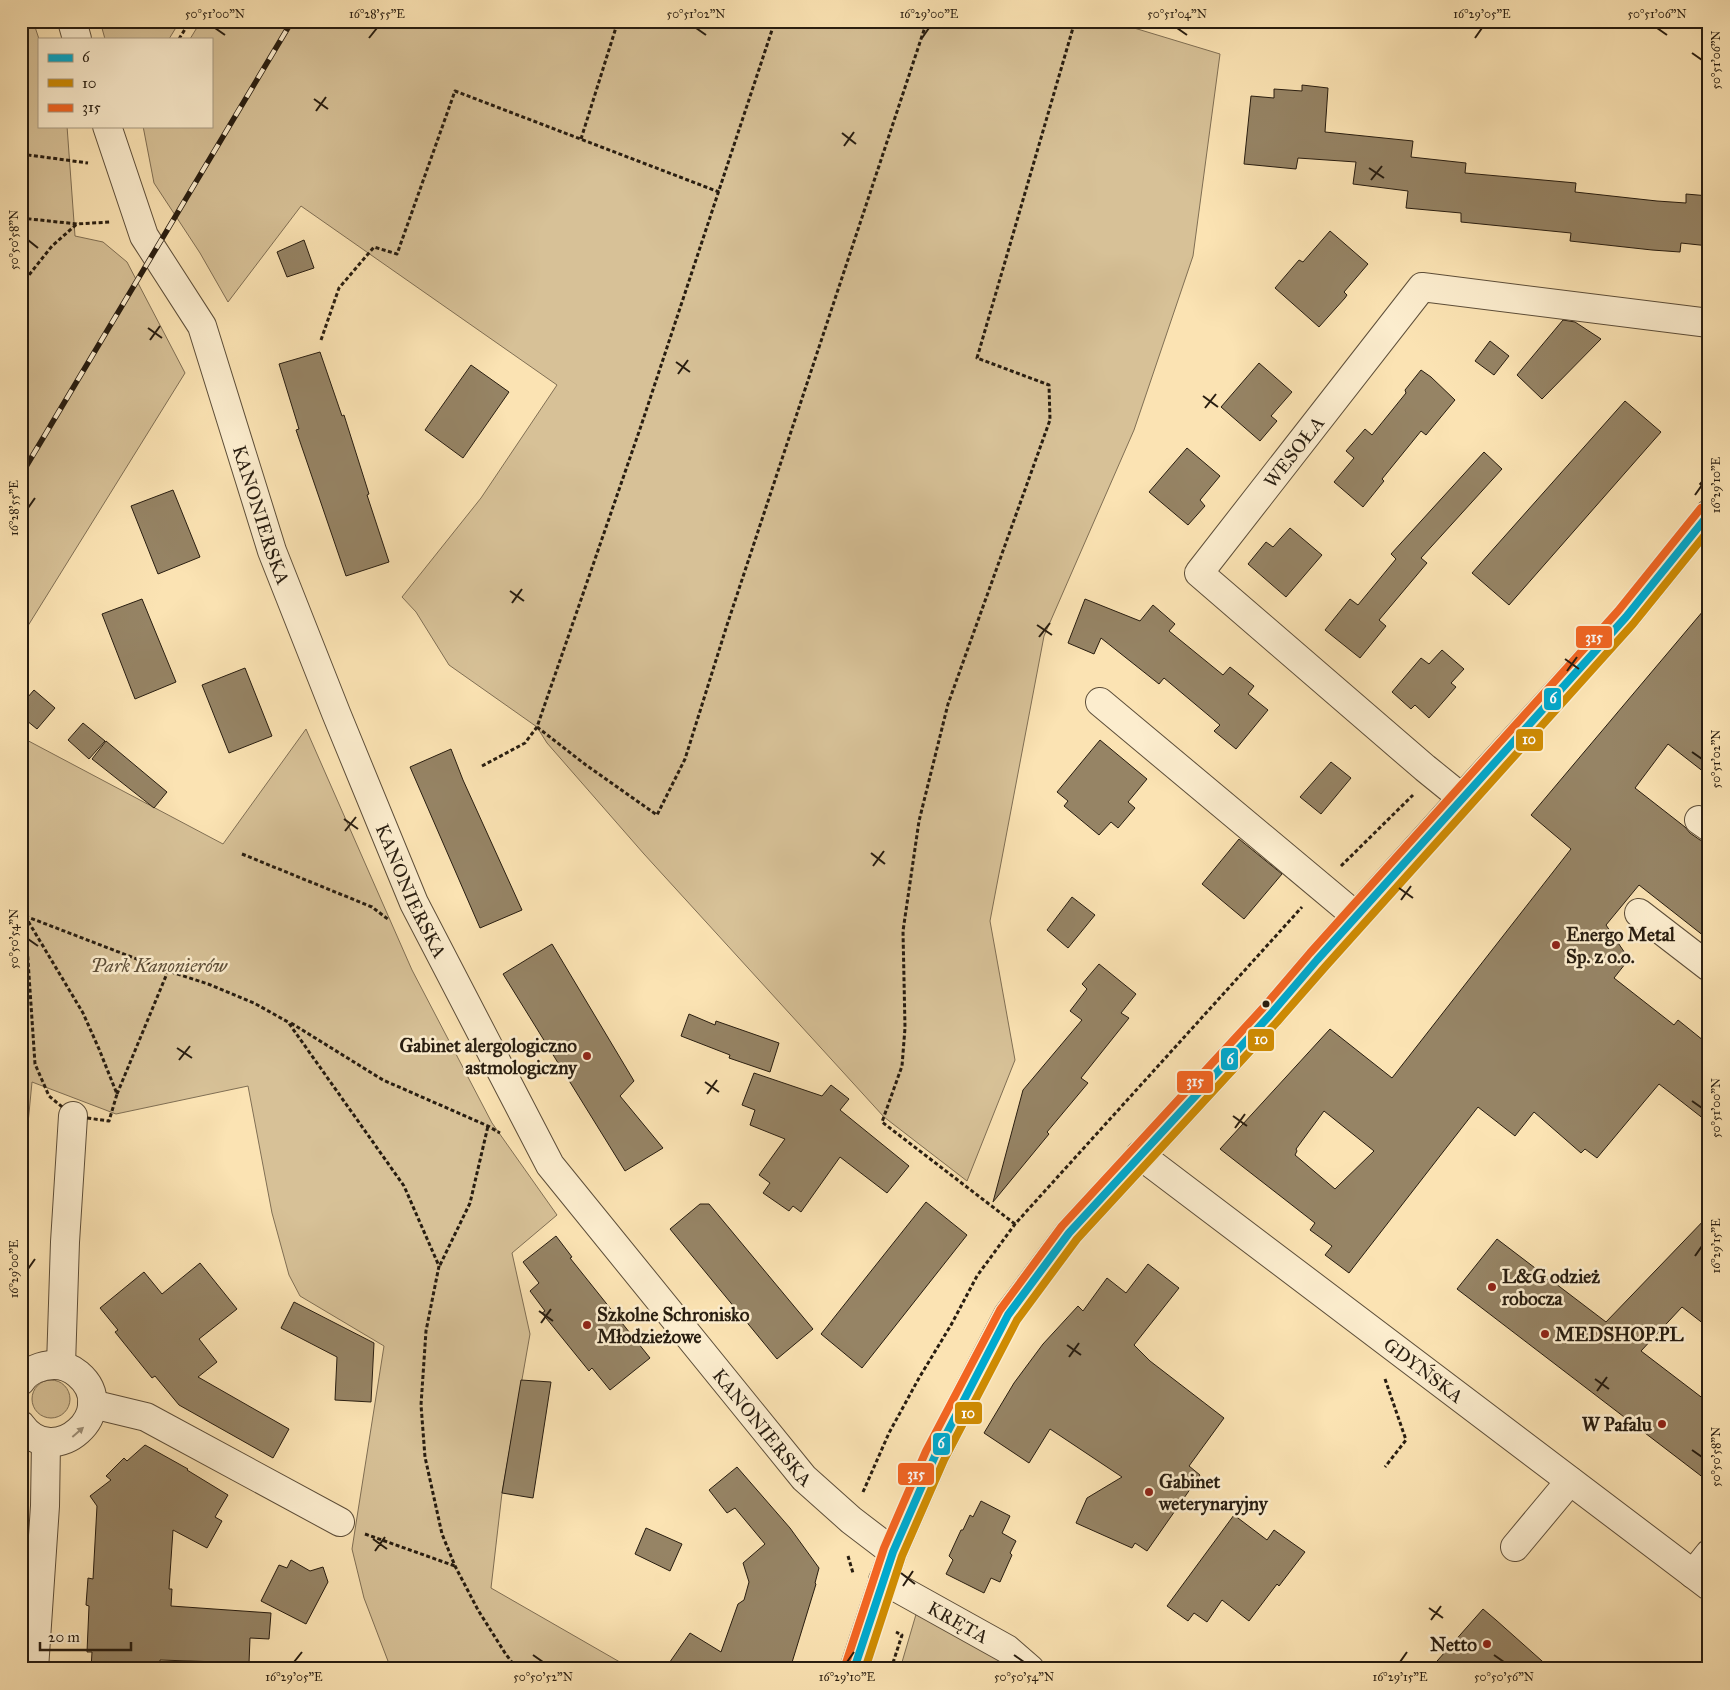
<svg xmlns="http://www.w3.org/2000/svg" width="1730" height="1690" font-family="'IM FELL Great Primer',serif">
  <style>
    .green { fill: #d7c197; stroke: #806f54 }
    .building { fill: #968465; stroke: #281d10; fill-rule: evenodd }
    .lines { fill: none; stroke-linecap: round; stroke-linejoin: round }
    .minor-casing { stroke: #5d4e39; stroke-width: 30 }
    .path { stroke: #281d10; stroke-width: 3; stroke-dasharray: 4 2.5; stroke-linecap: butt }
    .minor { stroke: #fcedce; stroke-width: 28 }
    .rail-casing { stroke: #281d10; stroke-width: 5.5 }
    .rail { stroke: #fcedce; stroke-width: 4; stroke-dasharray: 11; stroke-linecap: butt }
    .bus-1-casing { stroke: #fcedce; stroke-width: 11 }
    .bus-2-casing { stroke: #fcedce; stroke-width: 11 }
    .bus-3-casing { stroke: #fcedce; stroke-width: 11 }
    .bus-1 { stroke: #00a9ce; stroke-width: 8 }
    .bus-2 { stroke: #ce8b03; stroke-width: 8 }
    .bus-3 { stroke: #f26522; stroke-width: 8 }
    .oneway { fill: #9d8f78 }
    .ticks { fill: none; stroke: #281d10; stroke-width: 2 }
    .poi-dot { fill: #8f2418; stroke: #fcedce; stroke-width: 2 }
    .bus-dot { fill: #281d10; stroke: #fcedce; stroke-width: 2 }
    .labels { text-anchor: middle; stroke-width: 5; stroke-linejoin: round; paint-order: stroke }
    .street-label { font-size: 19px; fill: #281d10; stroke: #fcedce }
    .poi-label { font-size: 19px; font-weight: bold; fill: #281d10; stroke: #fcedce; text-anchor: start }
    .park-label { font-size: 19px; font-style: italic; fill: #5d4e38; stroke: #fcedce }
    .line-badge { stroke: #fcedce; stroke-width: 2 }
    .badge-label { font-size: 14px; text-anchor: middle; font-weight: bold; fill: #fff }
    .neatline { fill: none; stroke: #281d10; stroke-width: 2 }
    .ticks-label { font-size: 12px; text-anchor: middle; fill: #281d10 }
  </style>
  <rect width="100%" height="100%" fill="#fbe3b3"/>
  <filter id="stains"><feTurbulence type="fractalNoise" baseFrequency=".004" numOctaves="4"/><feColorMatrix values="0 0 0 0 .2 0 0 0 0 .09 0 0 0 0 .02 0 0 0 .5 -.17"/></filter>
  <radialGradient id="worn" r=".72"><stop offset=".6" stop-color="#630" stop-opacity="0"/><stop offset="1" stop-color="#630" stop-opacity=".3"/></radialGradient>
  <g class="green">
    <polygon points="21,21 33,21 39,39 39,126 67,126 75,236 103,242 127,262 185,373 21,637"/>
    <polygon points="100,21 180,21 169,39 105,39"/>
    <polygon points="201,21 1111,21 1220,54 1193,256 1134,430 1044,636 990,921 1015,1060 967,1181 884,1117 644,854 547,743 537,727 449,665 416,612 402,597 481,498 557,385 301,206 228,302 200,253 154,183 143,126 211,126 211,39 190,39"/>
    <polygon points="306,729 412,970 492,1123 557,1215 512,1253 530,1334 502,1493 491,1588 632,1669 391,1669 364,1598 352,1549 384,1346 300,1296 289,1275 272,1213 248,1086 116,1114 32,1082 21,1196 21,737 223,844"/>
    <circle cx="51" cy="1399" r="19"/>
    <polygon points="917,1611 1014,1669 900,1669"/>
  </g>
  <g class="building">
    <polygon points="1302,85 1328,88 1325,132 1413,141 1411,157 1466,163 1465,173 1576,183 1575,192 1657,201 1686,203 1686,194 1709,196 1709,246 1681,243 1680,252 1652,250 1570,241 1571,233 1461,222 1461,213 1406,208 1408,191 1353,184 1356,162 1298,158 1296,169 1244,164 1251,96 1274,98 1274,89 1302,91"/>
    <polygon points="1330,231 1368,264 1344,292 1347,295 1345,298 1319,327 1275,288 1299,260 1303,262"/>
    <polygon points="304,240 314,268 287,277 277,252"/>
    <polygon points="1563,320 1575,322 1601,339 1542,399 1517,375"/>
    <polygon points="1490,341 1509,356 1494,375 1475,361"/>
    <polygon points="320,352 342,416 344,415 369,494 367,495 389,562 346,576 296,430 299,429 279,364"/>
    <polygon points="1259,363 1292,392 1271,416 1277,421 1260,441 1221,407"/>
    <polygon points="471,365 509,392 463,458 425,430"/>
    <polygon points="1421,370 1431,377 1455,400 1426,435 1421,431 1382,479 1384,481 1363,507 1334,482 1354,458 1346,451 1365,429 1372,435 1406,393 1405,390"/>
    <polygon points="1625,401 1661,432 1509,605 1472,573"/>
    <polygon points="1187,448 1220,476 1200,500 1205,506 1188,525 1149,492"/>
    <polygon points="1484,452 1502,469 1421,558 1427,563 1379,620 1386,626 1360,658 1325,630 1350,599 1358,605 1396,559 1391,554"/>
    <polygon points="173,490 200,557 158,574 131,506"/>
    <polygon points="1290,528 1322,555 1286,597 1248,564 1266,542 1273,547"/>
    <polygon points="142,599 176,682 135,699 102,614"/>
    <polygon points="1085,599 1140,621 1153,605 1175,624 1169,631 1223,675 1230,667 1254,686 1248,694 1268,710 1236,749 1214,731 1220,725 1164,678 1159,684 1101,638 1094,654 1068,643"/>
    <path d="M1709,604V776L1668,744L1635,788L1685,827L1690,833L1700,840L1709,842V940L1639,885L1606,925L1629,959L1614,978L1674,1025L1678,1020L1709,1045V1123L1659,1084L1597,1158L1585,1149L1581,1153L1534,1112L1515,1136L1478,1107L1349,1273L1325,1255L1332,1246L1310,1230L1315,1223L1220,1149L1330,1029L1392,1078L1571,849L1531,815ZM1324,1111L1374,1151L1335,1189L1295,1155L1297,1151L1296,1149Z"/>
    <polygon points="1442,650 1464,669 1451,683 1456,687 1429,718 1415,705 1411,709 1392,692 1421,658 1429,664"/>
    <polygon points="245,668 272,736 229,753 202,685"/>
    <polygon points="34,690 55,708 37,729 21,716 21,705"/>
    <polygon points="83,723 105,741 89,759 68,740"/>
    <polygon points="1100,740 1147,779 1128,802 1135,808 1118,828 1111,822 1099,835 1064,806 1068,801 1057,792"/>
    <polygon points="106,741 167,792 154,808 92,759"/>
    <polygon points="451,749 463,780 522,910 480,928 410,767"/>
    <polygon points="1331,762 1351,778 1321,814 1300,797"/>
    <polygon points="1239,839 1282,874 1244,919 1202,884"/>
    <polygon points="1072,897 1095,915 1068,948 1047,930"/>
    <polygon points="552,944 634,1081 620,1096 663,1148 625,1171 503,974"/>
    <polygon points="1099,964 1136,994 1121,1013 1129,1018 1081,1078 1088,1083 1047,1132 1049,1134 993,1202 1023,1090 1082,1020 1070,1011 1087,989 1082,984"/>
    <polygon points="689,1014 715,1025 716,1021 779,1043 770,1072 729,1058 730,1055 681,1036"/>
    <polygon points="754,1073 822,1096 831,1085 849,1099 840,1110 909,1166 887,1193 840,1157 801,1212 793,1206 789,1211 763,1193 770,1183 759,1175 785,1139 750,1125 755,1110 742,1105"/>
    <polygon points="926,1202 967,1235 862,1368 821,1334"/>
    <polygon points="700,1204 709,1204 813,1329 777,1359 670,1229"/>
    <polygon points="1709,1215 1709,1328 1682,1307 1641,1351 1709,1403 1709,1482 1457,1289 1497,1239 1606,1322"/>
    <polygon points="556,1236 572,1257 570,1258 650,1358 610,1390 592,1368 589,1371 542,1313 545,1311 530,1291 539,1283 523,1262"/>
    <polygon points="200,1263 237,1309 199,1339 217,1362 198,1377 289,1429 273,1458 179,1405 155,1376 152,1378 115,1332 118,1330 100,1308 144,1272 162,1294"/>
    <polygon points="1148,1264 1179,1288 1134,1345 1150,1361 1224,1418 1189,1466 1200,1475 1147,1551 1135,1543 1132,1548 1076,1523 1087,1498 1122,1477 1050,1429 1029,1463 984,1433 1014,1383 1043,1344 1078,1306 1083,1311 1107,1278 1126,1293"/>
    <polygon points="294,1302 374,1343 371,1402 335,1400 337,1357 281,1328"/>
    <polygon points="521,1380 551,1382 533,1498 502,1493"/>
    <polygon points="145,1445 188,1469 187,1470 228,1495 215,1517 222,1521 207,1548 173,1530 169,1589 172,1589 171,1606 271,1613 269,1639 250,1638 249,1663 160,1660 160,1669 91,1669 92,1652 87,1652 89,1606 86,1605 88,1578 93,1579 97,1506 90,1496 111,1480 106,1476 124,1458 127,1461"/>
    <polygon points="737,1467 790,1528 819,1568 815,1583 816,1584 790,1669 665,1669 690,1633 721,1652 738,1604 744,1600 749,1582 743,1563 765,1544 735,1508 727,1513 709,1490"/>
    <polygon points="981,1501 1010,1516 1002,1533 1016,1541 1010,1553 1012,1555 1000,1582 991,1578 984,1593 946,1574 953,1560 949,1556 961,1530 963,1530 970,1515 973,1517"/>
    <polygon points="1234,1515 1267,1540 1274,1530 1305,1552 1279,1586 1277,1584 1249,1621 1222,1600 1207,1622 1194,1613 1188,1621 1167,1606"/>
    <polygon points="646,1528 682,1544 670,1571 635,1554"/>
    <polygon points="291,1560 310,1571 323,1567 328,1582 306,1624 261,1601 279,1565 287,1568"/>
    <polygon points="1483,1609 1496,1620 1551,1669 1430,1669"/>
  </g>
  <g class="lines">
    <defs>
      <g id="minor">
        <polyline points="72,21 77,39"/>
        <path id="s1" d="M107,126L144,236L202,326L272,551L336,713L414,903L550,1165L804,1478L851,1520L893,1552"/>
        <polyline points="1100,702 1356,916"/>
        <path id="s2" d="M1462,798L1425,768L1199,573L1422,287L1709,323"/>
        <polyline points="1699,820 1709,827"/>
        <polyline points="1639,913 1709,967"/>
        <path id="s3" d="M1140,1155L1709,1586"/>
        <polyline points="61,1365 65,1242 73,1116"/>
        <path d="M21,1381C28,1370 42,1365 54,1365C63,1365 71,1368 78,1374C122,1411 54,1472 21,1425"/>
        <polyline points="92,1404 146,1417 340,1522"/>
        <polyline points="1515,1547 1570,1481"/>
        <polyline points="1693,1574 1709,1554"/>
        <path id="s4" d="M883,1580L1007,1649L1030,1669"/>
        <polyline points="34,1669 45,1506 46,1442"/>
        <polyline points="854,1669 893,1552 935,1456 1008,1315 1069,1233 1270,1015 1317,960 1462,798 1626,617 1709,514"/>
      </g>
    </defs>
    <use href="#minor" class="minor-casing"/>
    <g class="path">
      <polyline points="179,39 190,21"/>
      <polyline points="581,139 618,21"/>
      <polyline points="21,154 88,163"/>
      <polyline points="21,218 77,224 110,222"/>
      <polyline points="21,285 52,246 78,223"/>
      <polyline points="321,340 339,288 374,247 397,254 455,91 719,192"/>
      <polyline points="1700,485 1709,474"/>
      <polyline points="537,727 586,765 657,815 685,759 727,625 927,21"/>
      <polyline points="482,766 525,743 537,727 642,423 775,21"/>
      <polyline points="242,854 372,907 389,920"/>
      <polyline points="1341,866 1413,795"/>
      <polyline points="21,911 25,916 168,971 208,984 254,1003 288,1022 404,1186 439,1266 426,1331 421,1405 425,1457 442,1534 455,1566 478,1610 505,1653 517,1669"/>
      <polygon points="25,916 83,1013 99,1049 117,1094 109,1121 73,1116 49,1096 35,1064"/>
      <polyline points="291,1023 383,1080 488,1126 500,1133"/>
      <polyline points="117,1094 168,971"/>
      <polyline points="1015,1224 882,1122 902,1066 905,1028 903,931 919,821 948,704 1050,420 1049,385 977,358 1075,21"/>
      <polyline points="440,1265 470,1203 488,1126"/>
      <polyline points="1385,1379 1406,1440 1385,1467"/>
      <polyline points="863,1492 889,1433 919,1378 951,1325 977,1276 1015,1224 1302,907"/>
      <polyline points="365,1534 455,1566"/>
      <polyline points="848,1556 853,1573"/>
      <polyline points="891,1669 902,1635 896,1632"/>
    </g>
    <use href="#minor" class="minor"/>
    <defs>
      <polyline id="rail" points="21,475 292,21"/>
    </defs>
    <use href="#rail" class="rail-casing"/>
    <use href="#rail" class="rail"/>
    <defs>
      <polyline id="bus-1" points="854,1669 893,1552 935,1456 1008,1315 1069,1233 1270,1015 1317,960 1626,617 1709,514"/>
      <polyline id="bus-2" points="865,1669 902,1556 944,1460 1017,1320 1077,1239 1277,1022 1325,967 1633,624 1709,530"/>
      <polyline id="bus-3" points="845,1666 884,1548 926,1451 1000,1310 1062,1226 1263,1008 1310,953 1618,611 1701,508"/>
    </defs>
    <use href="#bus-1" class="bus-1-casing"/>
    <use href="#bus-2" class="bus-2-casing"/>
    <use href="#bus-3" class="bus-3-casing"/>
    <use href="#bus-1" class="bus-1"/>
    <use href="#bus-2" class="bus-2"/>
    <use href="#bus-3" class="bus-3"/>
  </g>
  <defs><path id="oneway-solid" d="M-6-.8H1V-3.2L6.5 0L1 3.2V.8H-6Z" transform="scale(1.25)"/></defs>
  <use class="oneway" href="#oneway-solid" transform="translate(78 1432) rotate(-41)"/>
  <path class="ticks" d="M215,28L225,35M696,28L706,35M1177,28L1187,35M1657,28L1667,35M369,38L377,28M922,38L929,28M1475,38L1482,28M1692,53L1702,60M314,99L328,109M316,111L326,97M842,133L856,144M844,146L854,132M1369,168L1384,178M1371,180L1382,166M28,240L38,248M148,328L162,338M150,340L160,326M676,362L690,372M678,374L688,360M1203,396L1218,407M1205,408L1216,394M1695,495L1702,485M28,508L35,498M510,591L524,601M512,603L522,589M1037,625L1052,635M1039,637L1050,623M1565,659L1579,669M1567,671L1577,657M1692,752L1702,759M344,819L358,829M345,831L356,817M871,853L885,864M873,866L884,851M1399,888L1413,898M1401,900L1411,886M28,939L38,946M177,1048L192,1058M179,1060L190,1046M705,1082L719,1092M707,1094L717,1080M1692,1101L1702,1108M1233,1116L1247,1126M1235,1128L1245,1114M1695,1256L1702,1246M28,1269L35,1259M539,1311L553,1321M541,1323L551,1309M1067,1345L1081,1355M1069,1357L1079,1343M1595,1379L1609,1389M1597,1391L1607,1377M1692,1450L1702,1457M373,1539L387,1549M375,1551L385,1537M901,1573L915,1584M903,1586L913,1571M1429,1608L1443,1618M1431,1620L1441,1606M533,1655L543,1662M1014,1655L1024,1662M1494,1655L1504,1662M294,1662L302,1652M847,1662L854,1652M1400,1662L1407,1652"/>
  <g class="poi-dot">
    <circle cx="1556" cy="945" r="5"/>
    <circle cx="587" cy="1056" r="5"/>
    <circle cx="1492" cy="1287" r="5"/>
    <circle cx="587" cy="1325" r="5"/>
    <circle cx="1545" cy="1334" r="5"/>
    <circle cx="1662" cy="1424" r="5"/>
    <circle cx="1149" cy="1492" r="5"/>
    <circle cx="1487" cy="1644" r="5"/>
  </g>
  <circle class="bus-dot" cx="1266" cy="1004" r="4.5"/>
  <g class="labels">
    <g class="street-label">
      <text dy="7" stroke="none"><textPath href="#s2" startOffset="500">WESOŁA</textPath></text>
      <text dy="7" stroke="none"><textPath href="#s1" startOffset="421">KANONIERSKA</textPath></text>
      <text dy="7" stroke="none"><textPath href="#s1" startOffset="826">KANONIERSKA</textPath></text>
      <text dy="7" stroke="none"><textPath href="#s3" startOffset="356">GDYŃSKA</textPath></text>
      <text dy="7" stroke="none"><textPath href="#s1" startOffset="1471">KANONIERSKA</textPath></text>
      <text dy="7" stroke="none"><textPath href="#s4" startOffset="86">KRĘTA</textPath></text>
    </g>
    <g class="poi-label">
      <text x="1566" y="941">Energo Metal<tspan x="1566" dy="22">Sp. z o.o.</tspan></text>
      <text x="577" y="1052" text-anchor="end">Gabinet alergologiczno<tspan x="577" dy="22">astmologiczny</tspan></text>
      <text x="1502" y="1283">L&amp;G odzież<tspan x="1502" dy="22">robocza</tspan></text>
      <text x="597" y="1321">Szkolne Schronisko<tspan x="597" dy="22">Młodzieżowe</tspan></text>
      <text x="1555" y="1341">MEDSHOP.PL</text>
      <text x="1652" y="1431" text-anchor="end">W Pafalu</text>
      <text x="1159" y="1488">Gabinet<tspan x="1159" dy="22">weterynaryjny</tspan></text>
      <text x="1477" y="1651" text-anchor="end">Netto</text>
    </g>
    <g class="park-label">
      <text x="159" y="972">Park Kanonierów</text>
    </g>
  </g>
  <g class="line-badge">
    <rect x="1575" y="625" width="38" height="24" rx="5" fill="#f26522"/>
    <rect x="1543" y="687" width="19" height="24" rx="5" fill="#00a9ce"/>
    <rect x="1515" y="728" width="29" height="24" rx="5" fill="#ce8b03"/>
    <rect x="1247" y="1028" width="28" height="24" rx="5" fill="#ce8b03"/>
    <rect x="1220" y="1047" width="19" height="24" rx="5" fill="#00a9ce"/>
    <rect x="1176" y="1070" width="38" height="24" rx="5" fill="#f26522"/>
    <rect x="954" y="1401" width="29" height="24" rx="5" fill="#ce8b03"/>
    <rect x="932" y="1432" width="19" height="24" rx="5" fill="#00a9ce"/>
    <rect x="897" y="1462" width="38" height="24" rx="5" fill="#f26522"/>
  </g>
  <g class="badge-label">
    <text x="1594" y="642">315</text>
    <text x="1553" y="703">6</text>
    <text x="1529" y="744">10</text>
    <text x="1261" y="1044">10</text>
    <text x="1230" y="1064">6</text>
    <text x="1195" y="1086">315</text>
    <text x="968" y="1418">10</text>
    <text x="941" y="1448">6</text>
    <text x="916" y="1479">315</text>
  </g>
  <rect width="1730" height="1690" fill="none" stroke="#fbe3b3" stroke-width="55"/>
  <rect x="38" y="38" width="175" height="90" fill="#fcedce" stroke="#a79a82"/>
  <rect x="48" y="54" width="25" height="8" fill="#00a9ce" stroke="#a79a82"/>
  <text x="82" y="62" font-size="15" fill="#281d10">6</text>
  <rect x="48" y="79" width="25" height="8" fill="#ce8b03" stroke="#a79a82"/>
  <text x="82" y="88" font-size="15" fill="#281d10">10</text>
  <rect x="48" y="104" width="25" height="8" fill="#f26522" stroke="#a79a82"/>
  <text x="82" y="112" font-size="15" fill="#281d10">315</text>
  <path d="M40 1642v8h91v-8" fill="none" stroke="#281d10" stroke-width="2.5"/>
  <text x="48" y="1642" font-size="15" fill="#281d10" stroke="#fcedce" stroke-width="4" paint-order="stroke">20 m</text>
  <rect x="28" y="28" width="1674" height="1634" class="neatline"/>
  <g class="ticks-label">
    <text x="215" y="18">50°51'00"N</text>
    <text x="377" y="18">16°28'55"E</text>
    <text x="696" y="18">50°51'02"N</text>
    <text x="929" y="18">16°29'00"E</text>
    <text x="1177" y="18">50°51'04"N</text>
    <text x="1482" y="18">16°29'05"E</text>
    <text x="1657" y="18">50°51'06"N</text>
    <text transform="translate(1716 60) rotate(-90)" y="4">50°51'06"N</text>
    <text transform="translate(14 240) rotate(-90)" y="4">50°50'58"N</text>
    <text transform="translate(1716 485) rotate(-90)" y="4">16°29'10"E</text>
    <text transform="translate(14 508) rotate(-90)" y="4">16°28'55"E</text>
    <text transform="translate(1716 759) rotate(-90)" y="4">50°51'02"N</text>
    <text transform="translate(14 939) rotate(-90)" y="4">50°50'54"N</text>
    <text transform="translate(1716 1108) rotate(-90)" y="4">50°51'00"N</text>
    <text transform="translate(1716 1246) rotate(-90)" y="4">16°29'15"E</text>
    <text transform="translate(14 1269) rotate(-90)" y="4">16°29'00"E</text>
    <text transform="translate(1716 1457) rotate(-90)" y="4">50°50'58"N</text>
    <text x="294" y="1681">16°29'05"E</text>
    <text x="543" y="1681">50°50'52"N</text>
    <text x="847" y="1681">16°29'10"E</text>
    <text x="1024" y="1681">50°50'54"N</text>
    <text x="1400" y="1681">16°29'15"E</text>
    <text x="1504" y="1681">50°50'56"N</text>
  </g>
  <rect width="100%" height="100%" filter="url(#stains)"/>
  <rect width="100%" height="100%" fill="url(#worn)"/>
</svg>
